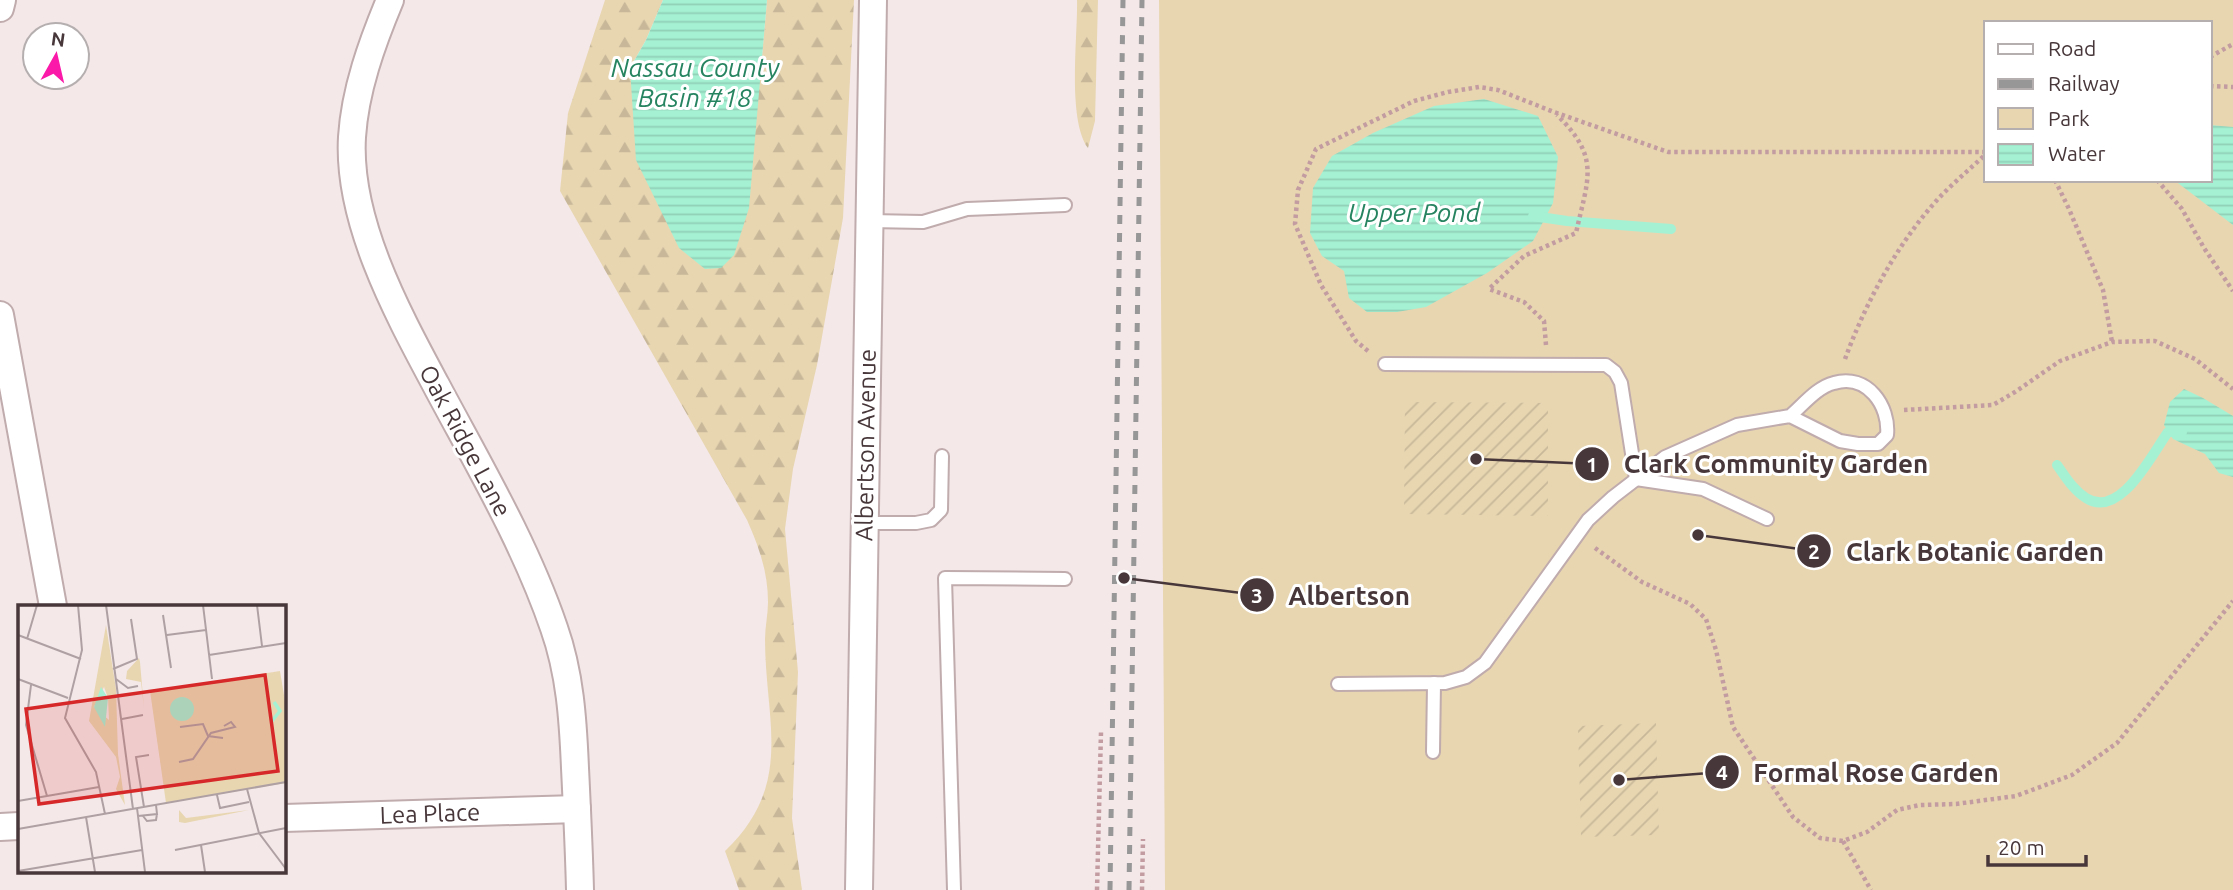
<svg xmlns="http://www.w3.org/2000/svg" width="2233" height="890" font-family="Ubuntu,sans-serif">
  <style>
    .forest { fill: url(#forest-firs) }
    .park { fill: #e8d6b1; fill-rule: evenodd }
    .garden { fill: url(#garden-furrows) }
    .water { fill: url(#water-rules) }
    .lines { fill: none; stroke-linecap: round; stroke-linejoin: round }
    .stream { stroke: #a5f1d4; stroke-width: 10 }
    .service-casing { stroke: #c0abad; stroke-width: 16 }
    .minor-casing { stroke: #c0abad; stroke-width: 30 }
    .path { stroke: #c29ca1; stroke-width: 4.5; stroke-dasharray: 3.5 3.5; stroke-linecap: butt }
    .service { stroke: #fff; stroke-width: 12 }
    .minor { stroke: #fff; stroke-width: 26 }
    .rail { stroke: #979797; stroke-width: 5; stroke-dasharray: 9 9; stroke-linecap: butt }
    .labels { text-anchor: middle; stroke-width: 6; stroke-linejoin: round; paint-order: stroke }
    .street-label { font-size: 24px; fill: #48373a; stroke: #fff }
    .water-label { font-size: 26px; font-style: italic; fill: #268461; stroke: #fff }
    .inset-river { fill: none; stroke: #a5f1d4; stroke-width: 3.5 }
    .inset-road { fill: none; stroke: #afa1a3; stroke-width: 2 }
    .view { fill: #d62828; fill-opacity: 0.15; stroke: #d62828; stroke-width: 3.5 }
    .inset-edge { fill: none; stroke: #48373a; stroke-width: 3.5 }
    .leader { fill: none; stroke: #48373a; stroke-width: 2.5 }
    .callout-dot { fill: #48373a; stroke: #fff; stroke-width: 2.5 }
    .mark-label { font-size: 21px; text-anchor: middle; font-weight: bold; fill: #fff }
    .callout-label { font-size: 26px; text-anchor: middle; font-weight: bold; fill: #48373a; stroke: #fff; stroke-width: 6; stroke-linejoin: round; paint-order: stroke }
  </style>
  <defs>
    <pattern id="forest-firs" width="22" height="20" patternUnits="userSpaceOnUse" patternTransform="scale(1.75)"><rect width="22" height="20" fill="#e8d6b1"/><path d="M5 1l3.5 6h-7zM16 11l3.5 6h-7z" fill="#c8b899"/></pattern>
    <pattern id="garden-furrows" width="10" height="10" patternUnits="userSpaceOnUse" patternTransform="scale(1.75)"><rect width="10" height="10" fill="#e8d6b1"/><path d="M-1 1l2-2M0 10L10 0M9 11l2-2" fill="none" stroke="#c8b899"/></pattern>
    <pattern id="water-rules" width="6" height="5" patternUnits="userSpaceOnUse" patternTransform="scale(1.75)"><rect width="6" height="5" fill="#a5f1d4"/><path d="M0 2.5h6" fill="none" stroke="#90cfb7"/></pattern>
  </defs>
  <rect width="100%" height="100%" fill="#f4e8e9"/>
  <g class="forest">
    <path d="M605,0H663L646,40L630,68L760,78L767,0H854L843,218L817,365L793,469L785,529L798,672L792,818L802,890H739L725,851C795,784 765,721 765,639C765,627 768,614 768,602C768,572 759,547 747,520L560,191L568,113Z"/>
    <path d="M1077,0H1098L1095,121L1088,148C1067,119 1078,36 1077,0Z"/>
  </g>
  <path class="park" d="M1159,0H2233V890H1165ZM1986,23H2210V180H1986Z"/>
  <g class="garden">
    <polygon points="1405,402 1548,403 1548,516 1404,514"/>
    <polygon points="1656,723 1659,835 1581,837 1578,726"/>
  </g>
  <g class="water">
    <polygon points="663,0 767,0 749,208 734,255 721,268 705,269 679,248 636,160 630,68 646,40"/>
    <polygon points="1484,99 1538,116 1558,157 1553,203 1533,241 1487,273 1426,307 1397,312 1367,312 1349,298 1344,271 1322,256 1310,233 1313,188 1332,156 1373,133 1434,106"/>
    <polygon points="2210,125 2233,127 2233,225 2174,180 2210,180"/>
    <polygon points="2184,389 2203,398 2233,416 2233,477 2219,473 2205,454 2173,439 2164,425 2170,402"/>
  </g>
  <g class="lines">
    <g class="stream">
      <polyline points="1533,216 1567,221 1671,229"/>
      <path d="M2057,465C2065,476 2073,490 2086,498C2120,520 2152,454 2168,432H2182"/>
    </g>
    <defs>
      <g id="service">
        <polyline points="870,221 923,222 967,209 1065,205"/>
        <polyline points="1385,364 1606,365 1615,372 1621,383 1636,479 1703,489 1767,519"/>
        <polyline points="865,523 916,523 931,520 941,510 942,456"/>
        <path d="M1338,684L1445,683L1466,677L1485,663L1588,520L1613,497L1665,457L1737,425L1790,416L1840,441L1858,444H1878L1887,435C1890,406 1867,373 1834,383C1817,387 1803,405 1790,416"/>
        <polyline points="1433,752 1434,683"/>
        <polyline points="954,890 945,578 1065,579"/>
      </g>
      <g id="minor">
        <path d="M390,0C372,43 355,90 352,137C347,221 398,314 436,385C478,464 525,543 554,628C570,673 573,720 575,768C577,809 579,849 580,890"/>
        <polyline points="0,8 2,0"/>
        <polyline points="0,315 53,606"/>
        <polyline points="284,818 577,809"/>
        <polyline points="0,827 19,826"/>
        <polyline points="859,890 873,0"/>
      </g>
    </defs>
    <use href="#service" class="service-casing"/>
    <use href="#minor" class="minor-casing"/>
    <g class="path">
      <polyline points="2210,57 2233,44"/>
      <polyline points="2210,86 2233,87"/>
      <polyline points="2055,180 2069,209 2103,290 2112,342"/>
      <polyline points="2157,180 2182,209 2204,248 2233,291"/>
      <path d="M1546,345L1544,321L1524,302L1489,289L1524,256L1576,233C1588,178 1601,158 1557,115"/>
      <polyline points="1368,351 1356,341 1321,285 1295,224 1298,190 1316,149 1414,101 1448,92 1479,87 1498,90 1554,112 1668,152 1986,152"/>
      <path d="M1845,359C1866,302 1897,244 1938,199C1953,183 1970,169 1986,154"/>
      <polyline points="1904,410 1993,405 2015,392 2060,361 2112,342 2155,341 2195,359 2233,389"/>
      <polyline points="1595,548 1642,582 1690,604 1706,619 1716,650 1733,727 1793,817 1820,838 1843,841 1867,832 1897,810 1920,805 1956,804 2016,796 2072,775 2117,743 2233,601"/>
      <polyline points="1843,841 1871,890"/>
      <polyline points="1097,890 1101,732"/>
      <polyline points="1142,890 1143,839"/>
    </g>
    <use href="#service" class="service"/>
    <use href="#minor" class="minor"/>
    <g class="rail">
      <polyline points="1110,890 1123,0"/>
      <polyline points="1129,890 1142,0"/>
    </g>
  </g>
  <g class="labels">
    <g class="street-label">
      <text transform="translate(465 441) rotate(62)" y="8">Oak Ridge Lane</text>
      <text transform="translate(866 445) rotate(-89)" y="8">Albertson Avenue</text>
      <text transform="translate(430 814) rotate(-2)" y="8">Lea Place</text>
    </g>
    <g class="water-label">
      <text x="695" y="77">Nassau County<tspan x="695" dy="30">Basin #18</tspan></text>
      <text x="1414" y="222">Upper Pond</text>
    </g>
  </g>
  <g transform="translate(18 605)">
    <rect width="268" height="268" fill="#f4e8e9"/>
    <path d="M88,20L98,84L100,149L107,200L98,184L102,172L98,152L71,116ZM86,82L90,93L91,115L76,102ZM121,53L122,57L126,103L123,77L108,74L109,66ZM161,205L168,213L231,205L167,218L161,217Z" fill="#e8d6b1" fill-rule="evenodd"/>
    <path d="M262,66L268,102V178L148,198L132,86Z" fill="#e8d6b1"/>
    <path d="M83,82L90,93L87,122L76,102ZM152 104a12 12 0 1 1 24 0a12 12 0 1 1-24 0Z" fill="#a5f1d4"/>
    <path class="inset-river" d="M254,116L262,106L256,97"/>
    <path class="inset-road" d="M60,0L64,45L47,113L78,167L87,209M88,0L115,204M185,0L194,74M239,0L244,41M145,10L153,63M0,30L63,54M149,30L188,25M9,34L19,0M191,50L268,38M95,64L119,54L113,14M0,74L50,93M98,74L110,83L120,81M13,80L8,120L29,191M104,114L125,110M162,122L185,119L190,131L205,133M161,157L175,154L193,128L217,122L213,117L206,121M229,184L241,228L268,264M199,190L202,203L231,197M0,196L81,182M126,202L118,152L131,150M119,203L127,267M120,211L139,209L138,200M125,211L129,216L138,215L139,209M68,212L77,267M0,224L268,177M183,240L187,267M157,245L268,223M0,266L124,245"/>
    <path class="view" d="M247,70L260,166L21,199L8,104Z"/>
    <rect width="268" height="268" class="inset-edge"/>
  </g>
  <path class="leader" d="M1476 459L1592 464M1698 535L1814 551M1124 578L1257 595M1619 780L1722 772"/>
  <g class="callout-dot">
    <circle cx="1476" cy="459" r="7"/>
    <circle cx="1698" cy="535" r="7"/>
    <circle cx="1124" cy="578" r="7"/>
    <circle cx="1619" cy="780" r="7"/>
    <circle cx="1592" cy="464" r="18"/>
    <circle cx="1814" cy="551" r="18"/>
    <circle cx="1257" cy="595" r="18"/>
    <circle cx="1722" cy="772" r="18"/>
  </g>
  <g class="mark-label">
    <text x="1592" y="472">1</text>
    <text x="1814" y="559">2</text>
    <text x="1257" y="603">3</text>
    <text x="1722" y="780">4</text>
  </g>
  <g class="callout-label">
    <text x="1776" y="473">Clark Community Garden</text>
    <text x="1975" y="561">Clark Botanic Garden</text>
    <text x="1349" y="605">Albertson</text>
    <text x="1876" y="782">Formal Rose Garden</text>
  </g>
  <rect x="1984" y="21" width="228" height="161" fill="#ffffff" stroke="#b6afb0" stroke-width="2"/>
  <rect x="1998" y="44" width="35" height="10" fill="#ffffff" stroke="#b6afb0" stroke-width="2"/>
  <text x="2048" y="56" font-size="21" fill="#48373a">Road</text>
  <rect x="1998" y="79" width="35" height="10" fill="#979797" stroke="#b6afb0" stroke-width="2"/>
  <text x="2048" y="91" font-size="21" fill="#48373a">Railway</text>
  <rect x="1998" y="108" width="35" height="21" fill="#e8d6b1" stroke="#b6afb0" stroke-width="2"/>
  <text x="2048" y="126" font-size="21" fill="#48373a">Park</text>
  <rect x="1998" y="144" width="35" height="21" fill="url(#water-rules)" stroke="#b6afb0" stroke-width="2"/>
  <text x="2048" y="161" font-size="21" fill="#48373a">Water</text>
  <g transform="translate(56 56) rotate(8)"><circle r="33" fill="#ffffff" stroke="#b6afb0" stroke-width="2"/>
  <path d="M0-5L12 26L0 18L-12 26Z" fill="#fa19a9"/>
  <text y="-10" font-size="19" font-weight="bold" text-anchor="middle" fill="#48373a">N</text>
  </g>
  <path d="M1988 855v10h98v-10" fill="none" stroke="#48373a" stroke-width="3.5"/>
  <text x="1998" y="855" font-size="21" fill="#48373a" stroke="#ffffff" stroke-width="5" paint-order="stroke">20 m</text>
</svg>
